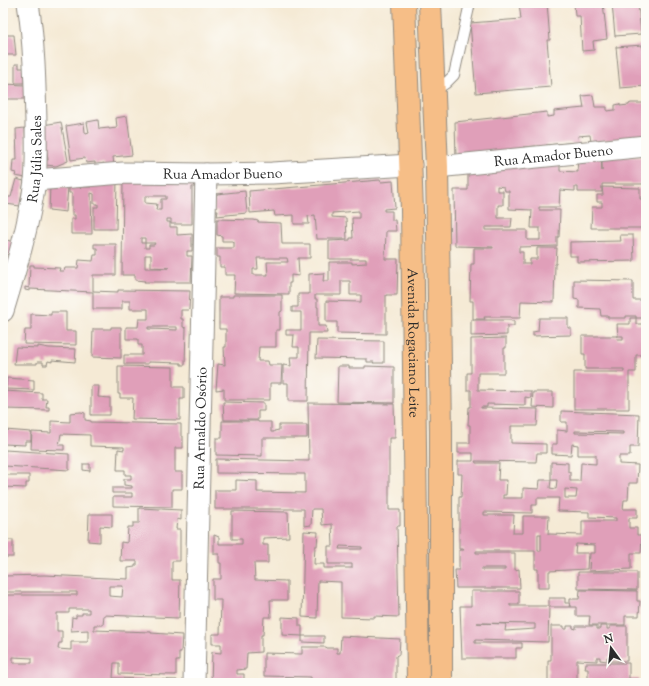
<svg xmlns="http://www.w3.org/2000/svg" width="649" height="686" font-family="'Sorts Mill Goudy',serif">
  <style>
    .building { fill: #e09fb9; fill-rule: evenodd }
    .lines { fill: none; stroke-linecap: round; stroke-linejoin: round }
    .service-casing { stroke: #908a80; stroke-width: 12 }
    .minor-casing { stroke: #908a80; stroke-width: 23 }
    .primary-casing { stroke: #908a80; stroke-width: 24 }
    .service { stroke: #fff; stroke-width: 10 }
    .minor { stroke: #fff; stroke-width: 21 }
    .primary { stroke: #f6be87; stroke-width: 22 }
    .labels { text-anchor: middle; stroke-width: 3; stroke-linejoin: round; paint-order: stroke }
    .street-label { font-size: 14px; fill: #2b2b2b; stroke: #fdfcf7 }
  </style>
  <rect width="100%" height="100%" fill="#fdfcf7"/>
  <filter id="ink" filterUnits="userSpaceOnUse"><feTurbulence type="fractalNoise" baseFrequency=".025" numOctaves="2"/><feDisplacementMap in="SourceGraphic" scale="8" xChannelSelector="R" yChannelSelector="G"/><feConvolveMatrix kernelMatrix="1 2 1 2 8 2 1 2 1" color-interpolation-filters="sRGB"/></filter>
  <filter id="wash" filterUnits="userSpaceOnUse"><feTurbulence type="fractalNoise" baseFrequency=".012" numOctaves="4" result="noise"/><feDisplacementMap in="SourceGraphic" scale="16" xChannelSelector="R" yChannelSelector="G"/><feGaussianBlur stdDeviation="0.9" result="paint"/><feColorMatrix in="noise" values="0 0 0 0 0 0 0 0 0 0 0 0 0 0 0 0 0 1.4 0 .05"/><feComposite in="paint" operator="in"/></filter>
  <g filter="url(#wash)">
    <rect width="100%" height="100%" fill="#f5ead5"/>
    <g id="blocks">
      <g class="building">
        <polygon points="519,3 547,3 550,40 547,40 551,87 476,93 470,23 521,19"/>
        <polygon points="574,3 603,3 607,39 593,41 594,50 582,51 580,16 575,16"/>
        <polygon points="612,3 638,3 641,34 615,36"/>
        <polygon points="3,35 14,35 16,55 4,55"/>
        <polygon points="642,45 646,86 620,88 616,47"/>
        <polygon points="15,64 19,64 19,68 24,68 24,83 15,83"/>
        <polygon points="3,84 25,85 25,99 7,99 7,93 3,93"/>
        <polygon points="593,95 595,107 607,107 607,111 615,110 615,105 620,104 620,106 629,105 629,104 631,103 646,103 646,136 591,142 590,135 578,136 579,145 568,143 546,145 546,149 536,150 536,146 523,147 523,151 456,157 455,122 547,112 547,117 554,116 554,111 584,108 582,96"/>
        <polygon points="127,116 132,155 113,157 114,165 104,167 104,163 95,165 95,162 86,163 85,158 71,160 66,126 84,123 85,132 86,134 89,133 87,122 98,120 99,129 109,128 109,129 117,128 116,118"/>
        <polygon points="61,122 68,161 56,166 45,165 45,160 48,160 43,125"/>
        <polygon points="25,128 26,152 26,178 15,176 16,173 12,172 13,160 17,160 16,129"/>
        <path d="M601,156L602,171V156L646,157V184H602V192H578V187H575V191L560,190L559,207H539V210H560L559,237H557V246L519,247V252H523V264H530V259H537V248H557L556,264H555L554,302L521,301L520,318H511V317H484L485,319H473V301H470L471,264H474V248H493V247L455,246L454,190H468V172L560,159V171L578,172L577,157ZM497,186L504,187L505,191H509V209L532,210L531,228H540V240H527V230H485V227H511L512,218H498V205H503V191H497Z"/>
        <polygon points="16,179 24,181 20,206 6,204 7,197 11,197"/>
        <path d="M123,179L195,182V187H192V224H171V219H167V222H170V227H177V235L192,234V251H187V256H192L191,282H144L145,281L135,280V275H122ZM145,196H166V199H161V210H156L157,204L145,203ZM141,238H145V243H155L154,245H149V248H145V243H141ZM145,255H151V267L169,268H145Z"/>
        <polygon points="117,180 116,229 94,229 94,207 98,207 98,204 94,204 94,194 91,193 92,234 71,234 71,219 75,219 75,215 72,215 72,193 69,193 69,187 91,187 91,181"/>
        <polygon points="380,180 381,182 393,181 395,208 384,209 384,211 392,211 392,220 395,220 396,231 386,231 385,259 398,259 397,295 386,295 386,334 337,333 337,322 326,322 326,301 361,302 361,295 350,295 350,281 341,281 341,295 315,295 315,299 317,299 317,307 318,307 318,326 326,326 327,333 309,333 308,401 288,401 288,383 283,383 283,365 291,366 290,357 299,357 299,347 293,347 294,335 286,335 286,330 301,330 301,312 292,312 292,307 298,307 298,294 309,294 309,274 324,273 323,281 329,281 329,262 352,262 352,264 366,263 366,259 329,259 329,241 350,240 350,238 353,238 352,218 359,218 359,211 332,213 332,217 346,218 347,239 317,239 315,215 308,216 309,224 294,224 294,215 275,216 274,211 250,213 249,191"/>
        <polygon points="50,186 68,187 66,212 49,210"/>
        <polygon points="602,187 640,188 640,199 646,199 646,228 591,228 592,207 602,207 602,202 597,202 597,195 603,195"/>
        <polygon points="245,191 247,213 217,216 218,211 214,211 214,203 217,194"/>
        <path d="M217,219L254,220L258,221V222L281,223L282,244H310V258H298L299,276L291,275V283H289V294L234,293L235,275H225V267H220V257H217V248H234V242L233,243V241H222V236L217,235ZM257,258H287L288,262H267L268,275H253V269H258Z"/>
        <polygon points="620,235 633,235 634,261 577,262 577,256 570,256 570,242 621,241"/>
        <polygon points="4,239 16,243 12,256 3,253"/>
        <path d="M94,244H116V275H93V291L118,292V290L190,291L189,310H181V319H183V327L186,328L185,365H181V363L148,362V364H124V355H142V345H138V339H126V327H138L139,319H148V309H130V301H122V309H93V292L30,289V291L25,290V287L29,288L30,265H34V267L60,268L59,271H64L65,268H78L79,260L93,261L94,255H97V248H94ZM148,327H177V330L148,329Z"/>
        <polygon points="574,280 633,281 633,300 644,300 643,318 636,318 636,324 644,324 644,355 636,355 636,372 629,372 629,409 574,409 574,372 624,372 624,369 585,369 585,354 582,354 582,336 618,336 617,339 623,339 623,336 618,336 617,324 630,324 630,318 636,318 636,316 626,316 626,318 608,318 608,316 601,316 600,309 579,308 579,300 574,299"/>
        <polygon points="233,295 282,295 282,311 280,312 280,330 276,330 276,347 259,347 258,361 268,361 269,365 282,365 281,383 270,383 270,400 224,400 224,389 216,390 218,364 225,365 224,347 226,347 226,329 219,329 219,297 233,297"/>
        <polygon points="51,312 66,312 66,331 76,331 76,345 24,344 25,330 31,330 31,314 51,315"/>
        <polygon points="539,318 568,318 568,328 571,328 571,335 533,336 533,332 538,331"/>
        <polygon points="471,320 511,320 511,321 514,321 514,326 507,326 507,335 471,336"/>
        <polygon points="111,327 121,327 121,358 92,357 93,329 111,329"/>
        <path d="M506,338V348H504V373H478V390L531,391V398L525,397V405L487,404V407H481V408L538,409L537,426H511V443L546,444V453H537L536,462L475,461L476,463H499L498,480H507L506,495H503V498H523V488L539,489L540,480H551V462L568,463V472H570V481H580L581,463L596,464V455H578V445L572,444L571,455L552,454V444H557V430L567,431V422H561V411L639,414L638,447H630V456H619V464L638,465L637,483H629L628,500H624L623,509H637V518H629V528H637V535H642L641,553H631V569L589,571L590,553H595V545L576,544L575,553H588L587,569L549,571V588H538V569H535V551H476V553H515V570L519,569L520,588H456L455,570H459V550H464V549H459V497H461L462,474H458V461H473V453H458V443H470V425H468L469,407H471V390H467V373H471V339ZM575,431L623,432V434L575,433ZM551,480H557L556,489L550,488ZM565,489L577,490L576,498H565ZM537,498H559L558,511L589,512V517L616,518V521H582V535L548,534L549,516H523V533H513L514,515H484V512L532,513V505H537ZM538,534H541V551H538ZM482,568H505V570H482Z"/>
        <polygon points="317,340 384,341 384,363 373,363 374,362 367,362 367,359 316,358"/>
        <polygon points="38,346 49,348 76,349 75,362 52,360 52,362 48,361 47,365 43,365 43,362 37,362 37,364 14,364 16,347 38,348"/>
        <polygon points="118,366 173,367 173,387 184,387 184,399 180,399 180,420 132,419 133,398 120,398 120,394 118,394"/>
        <polygon points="338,366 349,366 349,368 365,368 365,366 394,367 394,403 337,402"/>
        <polygon points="7,378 34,380 34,390 6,389"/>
        <polygon points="91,386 99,386 98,397 110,398 110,415 91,415"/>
        <polygon points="3,391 42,393 42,399 47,399 46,407 49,407 49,410 3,409"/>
        <polygon points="533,392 553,392 553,408 532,407"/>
        <polygon points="223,402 264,403 264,411 258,411 258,420 224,420"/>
        <path d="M308,403L394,404L395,438H389V510H400V526H397L399,617L374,616V618L341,617V582L318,581L317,618L302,617L304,531L318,532L317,546H315L314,564H324V568H352V564H328V546H333L332,524L322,525L321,509H312L311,525L304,526V509H215V490H236V480L257,481V492L305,493V474L216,473V459L309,461ZM340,546L362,547V549H339Z"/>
        <polygon points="81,412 85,413 85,420 91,421 91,422 181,424 181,436 183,436 183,448 175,448 175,472 182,472 182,489 172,489 172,507 113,506 113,497 132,497 132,493 112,493 112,488 132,488 132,486 124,485 124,479 131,479 131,475 125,475 125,470 117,470 118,449 124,450 124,447 90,446 90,435 61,434 59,445 64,445 64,450 31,449 32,432 51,433 51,421 70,422 70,413"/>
        <polygon points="222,421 258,421 258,422 271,422 271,432 274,432 274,431 279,430 279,425 307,425 307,438 262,438 262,456 216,455 216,438 222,438"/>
        <polygon points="5,430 31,432 31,441 25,441 25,445 4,444"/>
        <polygon points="5,450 69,454 69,470 4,466"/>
        <polygon points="83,464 90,464 90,471 83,470"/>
        <polygon points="3,475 29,475 29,483 26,483 26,488 3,487"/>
        <path d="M139,508L181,510V520L177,519L176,529H180V561H172V580H180L179,618L104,615L103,625H94V630L151,632V633L182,635L181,652H179V661H176V675L119,674V663H114L113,678L177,680V683H3V595H77V592H3V576L45,575L128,579V568L135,567V565H137V561H120L121,542L127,543L128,527H133V523H139ZM109,586H123L122,597L109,596ZM69,609H89V613H82V615H76V618L72,617L71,631L88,630V642H71V650L58,649L59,643H62V631H57V613H69ZM13,657L32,658V663H13Z"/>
        <polygon points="232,511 288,512 289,537 263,538 263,545 268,545 268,563 254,563 255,580 287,581 287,600 270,600 271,617 264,617 263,635 261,635 261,652 247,653 246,669 237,670 237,674 244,674 244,683 211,683 212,652 221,653 221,644 212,644 212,634 220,634 221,601 221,600 213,600 213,579 221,579 221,563 219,563 219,554 214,554 214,535 219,537 219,544 242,544 242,539 232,539"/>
        <polygon points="89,514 112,514 112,527 100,526 100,542 88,541"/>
        <rect x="3" y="540" width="10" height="17"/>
        <polygon points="578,572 637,572 637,590 578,589"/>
        <polygon points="580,590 637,591 637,601 640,601 639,616 625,616 625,625 589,625 590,616 576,616 576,607 570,607 570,599 579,599"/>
        <path d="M471,591H519V604H510V606H549V598H565V603H570L569,607H549L548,642L475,640V643H522V648H516V658H462L460,606H471ZM477,623L535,624V629L505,631L506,624Z"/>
        <polygon points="282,617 299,618 299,626 302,626 302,636 282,635"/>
        <polygon points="551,626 564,626 564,629 567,629 567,626 573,626 573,628 576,629 576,626 597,626 597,629 600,629 600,626 607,626 607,629 610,629 610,626 627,626 627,661 609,661 610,657 607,657 607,661 600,660 600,657 597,657 597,661 577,660 577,679 589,679 589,683 548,683 548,660 551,660"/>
        <polygon points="302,636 324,636 324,643 302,642"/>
        <polygon points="341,636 400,639 399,655 397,655 396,656 396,683 311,683 311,677 264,676 264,653 302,654 302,647 326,647 327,648 337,648 337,653 340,653"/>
        <polygon points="586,663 629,663 629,679 639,679 639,683 592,683 592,679 588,679 588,669 585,669"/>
      </g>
    </g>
  </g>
  <g filter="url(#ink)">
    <use href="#blocks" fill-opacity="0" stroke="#908a80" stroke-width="1"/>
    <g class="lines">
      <defs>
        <polyline id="service" points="434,91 446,83 454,75 470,3"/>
        <g id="minor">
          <path id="s1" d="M437,167L646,146"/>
          <path id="s2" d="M35,180L123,173L206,174L272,173L411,165"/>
          <path id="s3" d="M3,311C16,268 29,225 35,181C37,162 36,141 36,121C35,81 34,42 28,3"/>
          <path id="s4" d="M194,683L206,174"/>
        </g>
        <g id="primary">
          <path id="s5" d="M404,3L412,210L418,683"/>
          <polyline points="430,3 437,167 441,431 441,683"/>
        </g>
      </defs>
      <use href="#service" class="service-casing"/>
      <use href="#minor" class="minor-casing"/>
      <use href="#primary" class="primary-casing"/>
      <use href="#service" class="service"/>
      <use href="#minor" class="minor"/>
      <use href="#primary" class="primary"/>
    </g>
  </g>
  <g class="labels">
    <g class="street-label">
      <text dy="5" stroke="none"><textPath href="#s1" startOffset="117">Rua Amador Bueno</textPath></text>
      <text dy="5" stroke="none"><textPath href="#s3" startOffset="156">Rua Júlia Sales</textPath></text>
      <text dy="5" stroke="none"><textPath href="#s2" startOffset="188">Rua Amador Bueno</textPath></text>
      <text dy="5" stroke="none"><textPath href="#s5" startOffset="340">Avenida Rogaciano Leite</textPath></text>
      <text dy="5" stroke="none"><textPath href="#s4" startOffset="255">Rua Arnaldo Osório</textPath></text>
    </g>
  </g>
  <rect width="649" height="686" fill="none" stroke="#fdfcf7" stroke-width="16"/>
  <g transform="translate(611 648) rotate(345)" stroke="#fdfcf7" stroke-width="3" paint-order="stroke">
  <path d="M0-3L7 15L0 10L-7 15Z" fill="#2b2b2b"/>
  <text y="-6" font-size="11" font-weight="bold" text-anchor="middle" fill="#2b2b2b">N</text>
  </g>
</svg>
